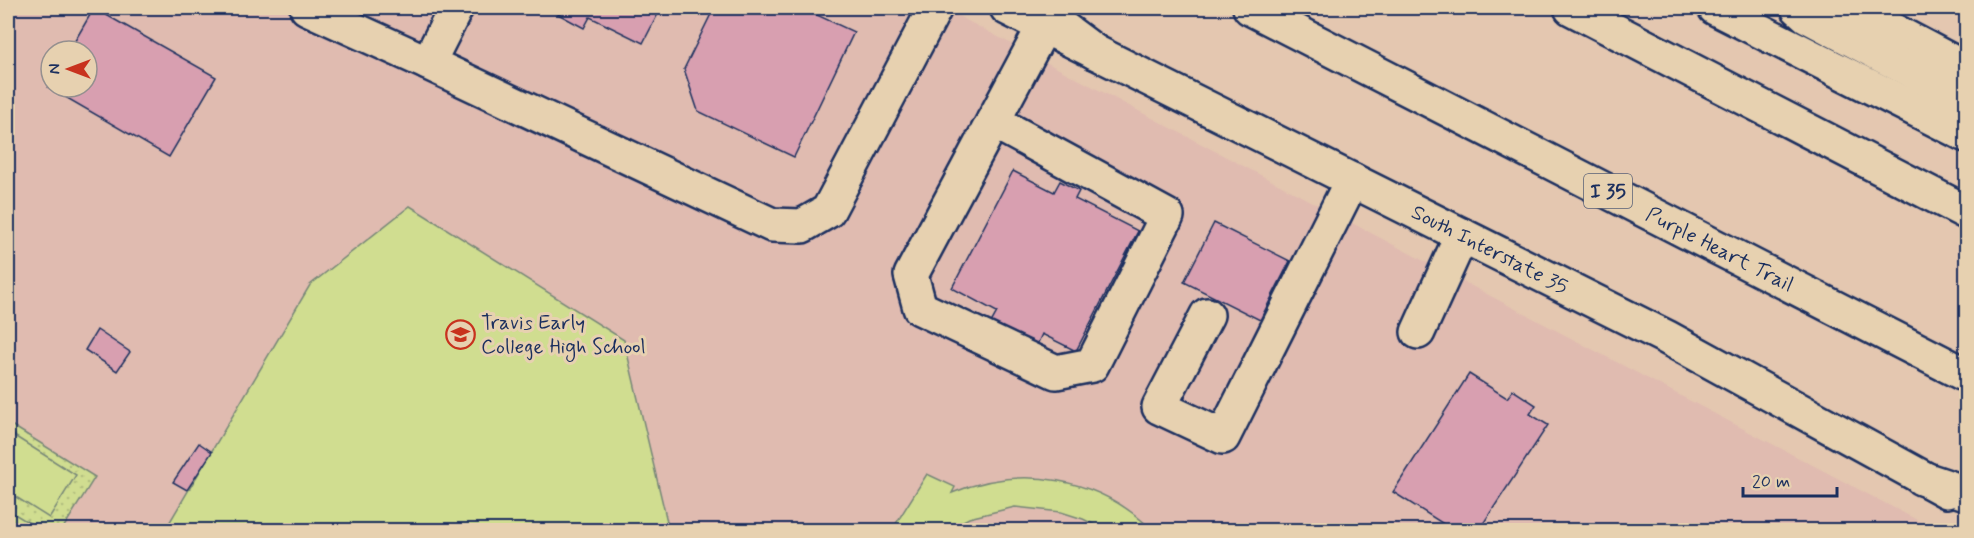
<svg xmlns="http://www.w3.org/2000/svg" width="1974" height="538" font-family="Mynerve,sans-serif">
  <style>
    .built { fill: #e0bbb0; fill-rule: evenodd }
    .green { fill: url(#green-dots); stroke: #768677; stroke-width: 1.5 }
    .pitch { fill: #d0dd90; stroke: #768677; stroke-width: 1.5 }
    .building { fill: #d89fb0; stroke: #1b2f5e; stroke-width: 1.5 }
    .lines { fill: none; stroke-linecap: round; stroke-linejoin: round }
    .minor-casing { stroke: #1b2f5e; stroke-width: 38 }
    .major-casing { stroke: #1b2f5e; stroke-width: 38 }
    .highway-casing { stroke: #1b2f5e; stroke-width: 38 }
    .minor { stroke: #e7d1b0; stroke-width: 33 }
    .major { stroke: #e7d1b0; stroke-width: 33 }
    .highway { stroke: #e7d1b0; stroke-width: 33 }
    .labels { text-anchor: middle; stroke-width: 6; stroke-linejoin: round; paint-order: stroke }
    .shield { fill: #e7d1b0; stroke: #586077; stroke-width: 1.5 }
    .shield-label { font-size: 20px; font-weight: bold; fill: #1b2f5e }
    .street-label { font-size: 21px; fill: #1b2f5e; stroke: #e7d1b0 }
    .poi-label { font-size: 21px; fill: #1b2f5e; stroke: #e7d1b0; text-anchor: start }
  </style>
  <defs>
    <pattern id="green-dots" width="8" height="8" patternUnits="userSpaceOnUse" patternTransform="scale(1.5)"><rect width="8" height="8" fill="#d0dd90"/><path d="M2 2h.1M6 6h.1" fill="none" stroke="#b2be7f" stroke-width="1.8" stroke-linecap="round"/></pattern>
  </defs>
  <rect width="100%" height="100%" fill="#e4c7b0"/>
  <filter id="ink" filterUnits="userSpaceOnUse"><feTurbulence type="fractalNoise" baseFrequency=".0167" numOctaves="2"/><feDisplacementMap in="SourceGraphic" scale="12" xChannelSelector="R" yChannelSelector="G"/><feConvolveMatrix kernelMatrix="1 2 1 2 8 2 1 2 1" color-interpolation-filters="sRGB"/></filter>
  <g filter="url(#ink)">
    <path class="built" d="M8,8H943L1936,530H8ZM51,51H87V87H51Z"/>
    <polygon class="green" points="8,423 95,477 62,530 8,530"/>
    <g class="pitch">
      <polygon points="410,206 624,340 669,530 165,530 310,285"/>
      <polygon points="8,432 76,475 49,518 8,492"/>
      <path d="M927,474L955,487L952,493C1021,464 1099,477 1152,530H1105L1083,519L1061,512L1015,507L969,518L946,530H892Z"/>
      <polygon points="8,510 41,530 8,530"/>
    </g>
    <g class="building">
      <polygon points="94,8 216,77 169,157 48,87 51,81 51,87 87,87 87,51 69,51"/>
      <polygon points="547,8 661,8 643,43 590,17 584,28"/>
      <polygon points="714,8 802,8 854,32 794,157 698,111 684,69"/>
      <polygon points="1013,171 1054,192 1060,181 1079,191 1075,199 1138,231 1076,351 1042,334 1036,347 991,323 997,312 952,288"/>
      <polygon points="1214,223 1290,261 1260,320 1184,282"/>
      <polygon points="97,330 130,352 117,371 85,350"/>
      <polygon points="1469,374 1507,398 1513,390 1536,405 1530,414 1548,425 1479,530 1453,530 1393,492"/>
      <polygon points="199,443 212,452 187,490 173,482"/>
    </g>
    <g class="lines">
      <defs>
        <g id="minor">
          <polyline points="307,8 428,63"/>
          <polyline points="456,8 428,63 772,225 802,226 828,211 935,8"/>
          <polyline points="993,121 1167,216 1092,365 1056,372 920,308 911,275 1044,26"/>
          <polyline points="1207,315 1159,407 1223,437 1352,180"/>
          <polyline points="1418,332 1462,235"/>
        </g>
        <g id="major">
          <polyline points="1007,8 1666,337 1947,491"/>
          <polyline points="1842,8 1883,25 1966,69"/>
        </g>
        <g id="highway">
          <polyline points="1036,8 1095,52"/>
          <polyline points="1250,8 1966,375"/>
          <polyline points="1571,8 1966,212"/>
          <polyline points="1715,8 1966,135"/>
          <polyline points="1798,8 1807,16 1966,100"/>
          <polyline points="1921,478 1966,493"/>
        </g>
      </defs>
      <use href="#minor" class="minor-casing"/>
      <use href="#major" class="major-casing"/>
      <use href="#highway" class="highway-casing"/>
      <use href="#minor" class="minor"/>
      <use href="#major" class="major"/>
      <use href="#highway" class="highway"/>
    </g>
  </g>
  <defs>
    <symbol id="school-ring" viewBox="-11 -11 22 22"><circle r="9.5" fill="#e7d1b0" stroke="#c8321e" stroke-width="1.5"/><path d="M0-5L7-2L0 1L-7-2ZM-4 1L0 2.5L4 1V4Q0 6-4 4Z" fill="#c8321e"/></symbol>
  </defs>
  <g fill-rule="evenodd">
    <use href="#school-ring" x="444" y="318" width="33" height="33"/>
  </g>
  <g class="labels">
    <rect class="shield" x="1584" y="174" width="48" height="34" rx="4.5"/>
    <g class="shield-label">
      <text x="1608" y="198">I 35</text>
    </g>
    <g class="street-label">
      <text transform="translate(1490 249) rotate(27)" y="7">South Interstate 35</text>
      <text transform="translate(1720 249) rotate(27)" y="7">Purple Heart Trail</text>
    </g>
    <g class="poi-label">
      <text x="481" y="329">Travis Early<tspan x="481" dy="24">College High School</tspan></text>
    </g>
  </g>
  <rect width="1974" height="538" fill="none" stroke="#e7d1b0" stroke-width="30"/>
  <rect x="15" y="15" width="1944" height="508" fill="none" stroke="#1b2f5e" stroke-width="2" filter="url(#ink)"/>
  <g transform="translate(69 69) rotate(270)"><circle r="28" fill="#e7d1b0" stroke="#95908f" stroke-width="1.5"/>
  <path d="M0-4.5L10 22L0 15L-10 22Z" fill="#c8321e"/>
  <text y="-9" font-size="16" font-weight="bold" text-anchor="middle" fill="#1b2f5e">N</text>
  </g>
  <path d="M1743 487v9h94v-9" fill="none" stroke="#1b2f5e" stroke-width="3"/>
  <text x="1752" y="487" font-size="18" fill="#1b2f5e" stroke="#e7d1b0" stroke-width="4.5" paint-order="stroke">20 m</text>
</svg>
